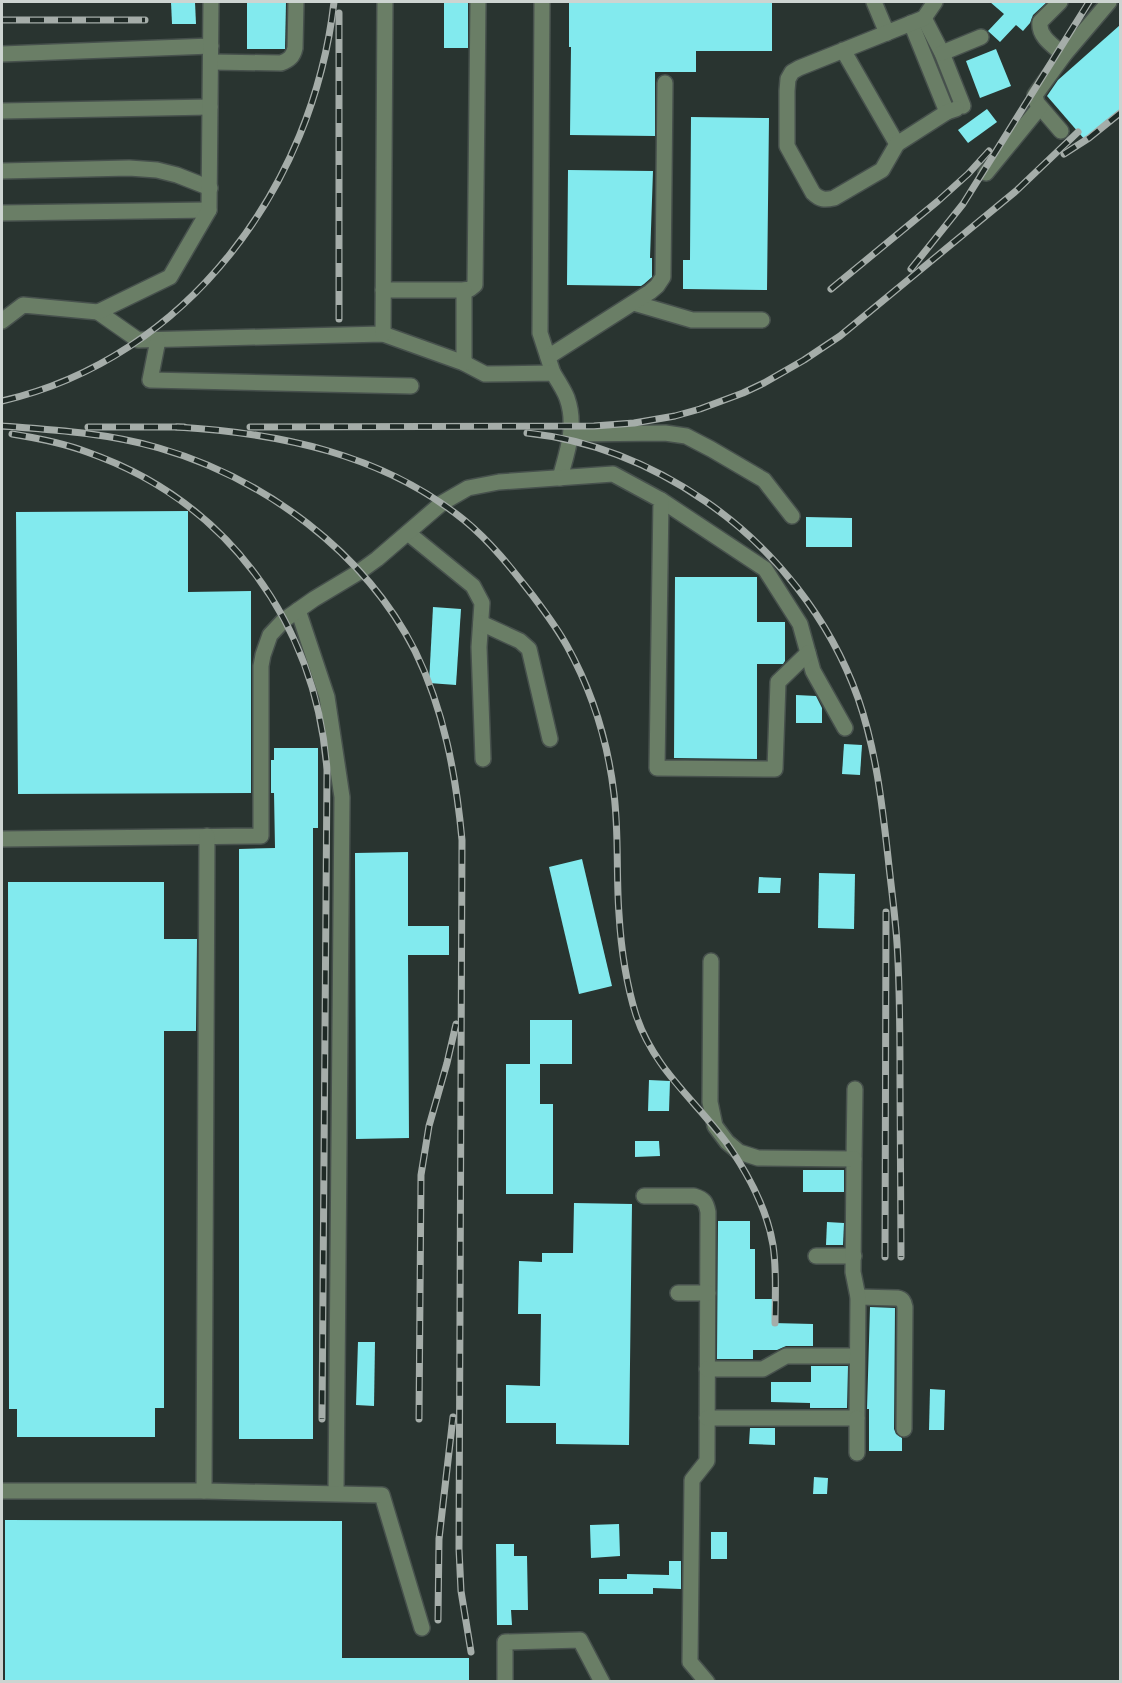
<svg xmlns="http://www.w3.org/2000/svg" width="1122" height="1683" font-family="Ubuntu,sans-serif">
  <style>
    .building { fill: #82eaee }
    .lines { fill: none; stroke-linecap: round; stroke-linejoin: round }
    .minor-casing { stroke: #47514d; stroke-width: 18 }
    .minor { stroke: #6a7e66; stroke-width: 15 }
    .rail-casing { stroke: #a5ada9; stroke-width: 7 }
    .rail { stroke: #1f2a26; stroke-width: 4.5; stroke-dasharray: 14; stroke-linecap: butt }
  </style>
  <rect width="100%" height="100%" fill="#293430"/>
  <g class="building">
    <polygon points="171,2 195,2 196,24 172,24"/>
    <polygon points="247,2 286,2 285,49 247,49"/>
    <rect x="444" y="2" width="24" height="46"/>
    <polygon points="569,2 772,2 772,51 696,51 696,72 655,72 655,136 570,135 571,47 569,47"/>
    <polygon points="990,2 1047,2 1033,15 1030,23 1023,31 1016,25 1000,42 988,31 1004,14"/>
    <polygon points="1120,25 1120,109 1085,140 1047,96 1058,80"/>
    <polygon points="996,49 1011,86 980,98 966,61"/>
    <polygon points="987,109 997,122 968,143 958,130"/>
    <polygon points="691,117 769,118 767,290 683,289 683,260 690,260"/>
    <polygon points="568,170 653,171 650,258 652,258 652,277 644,284 641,286 567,285"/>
    <polygon points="188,511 188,592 251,591 251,793 18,794 16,512"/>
    <polygon points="806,517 852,518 852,547 806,547"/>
    <polygon points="675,577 757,577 757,622 785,622 785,661 783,664 757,664 757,759 674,758"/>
    <polygon points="433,607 461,609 456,685 429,683"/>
    <polygon points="796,695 816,696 822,708 822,723 796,723"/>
    <polygon points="844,744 862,745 860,775 842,774"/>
    <polygon points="274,748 318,748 318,828 313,828 313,1439 239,1439 239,849 275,848 274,793 271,793 271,760 274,760"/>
    <polygon points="408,852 408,926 449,926 449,955 408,955 409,1138 356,1139 355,853"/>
    <polygon points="582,859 612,986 579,994 549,867"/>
    <polygon points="819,873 855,874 854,929 818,928"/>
    <polygon points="759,877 781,878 780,893 758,893"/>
    <polygon points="8,882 164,882 164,939 197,939 196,1031 164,1031 164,1408 155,1408 155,1437 17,1437 17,1409 9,1409"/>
    <polygon points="530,1020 572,1020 572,1064 540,1064 540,1104 553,1104 553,1194 506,1194 506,1064 530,1064"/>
    <polygon points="649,1080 670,1081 669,1111 648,1111"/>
    <polygon points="635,1141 659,1141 660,1156 635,1157"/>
    <rect x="803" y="1170" width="41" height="22"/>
    <polygon points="574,1203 632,1204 629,1445 556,1444 556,1423 506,1423 506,1385 540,1386 541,1314 518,1314 519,1261 542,1262 542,1253 573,1253"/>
    <polygon points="718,1221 750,1221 750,1249 755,1249 755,1299 773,1299 773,1323 813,1324 813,1346 786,1346 777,1350 753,1350 753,1359 717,1359"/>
    <polygon points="827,1222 844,1223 843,1245 826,1245"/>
    <polygon points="870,1307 895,1308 894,1429 896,1434 902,1438 902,1451 869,1451 869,1409 867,1409"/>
    <polygon points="358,1342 375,1342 374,1406 356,1405"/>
    <polygon points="811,1366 848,1366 847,1408 810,1408 810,1403 771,1402 771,1382 811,1382"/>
    <polygon points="930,1389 945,1390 944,1430 929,1430"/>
    <polygon points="750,1428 775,1428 775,1445 749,1444"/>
    <polygon points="814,1477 828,1478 827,1494 813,1494"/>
    <polygon points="5,1520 342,1521 342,1658 469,1658 469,1682 5,1682"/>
    <polygon points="619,1524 620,1556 591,1558 590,1525"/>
    <rect x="711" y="1532" width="16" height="27"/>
    <polygon points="496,1544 514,1544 514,1556 527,1556 528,1610 511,1610 512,1625 497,1625"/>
    <polygon points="669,1561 681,1561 681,1589 653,1588 653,1594 599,1594 599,1579 627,1579 627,1574 669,1575"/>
  </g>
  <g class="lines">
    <defs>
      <g id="minor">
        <polyline points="542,2 540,333 553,373"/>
        <polyline points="874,2 887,33"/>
        <path d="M1060,2L1040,22C1038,37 1054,46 1064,55"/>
        <polyline points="924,18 942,53 963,106"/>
        <polyline points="911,23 947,112"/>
        <path d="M843,50L897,144L882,170L834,198C825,200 820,200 813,193L787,146V91L788,79L792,72L799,68L924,18L935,2"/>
        <polyline points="942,53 981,37"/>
        <polyline points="2,54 211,46"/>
        <path d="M211,62L281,63C289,60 293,57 295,48L296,2"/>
        <polyline points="2,111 210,107"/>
        <polyline points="1061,131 1037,103 1035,95 1064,55 1109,2"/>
        <polyline points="897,144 947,112 956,109"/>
        <polyline points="2,171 129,168 157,170 177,175 210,188"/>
        <polyline points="986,173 1040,107"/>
        <polyline points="2,213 209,210"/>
        <polyline points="383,290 464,290 470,289 475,285 478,2"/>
        <polyline points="634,303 692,320 762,320"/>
        <path d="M98,312L138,340L383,334L464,363L485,374L553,373C558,381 564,390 567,398C577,426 567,452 560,478"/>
        <polyline points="2,321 23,305 98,312 170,277 209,210 211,2"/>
        <polyline points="383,334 385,2"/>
        <polyline points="158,340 150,380 411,386"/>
        <polyline points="548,357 650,292 657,286 663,277 665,83"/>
        <polyline points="464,363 464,290"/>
        <polyline points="571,434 665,433 686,436 711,449 764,480 792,516"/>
        <polyline points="661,500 765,569 800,624 813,671 845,728"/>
        <polyline points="408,533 473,586 482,603 479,647 483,759"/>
        <polyline points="298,610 327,697 342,797 336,1493"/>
        <polyline points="481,623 520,641 529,649 550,739"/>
        <polyline points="2,839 261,836 261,666 263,655 270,635 284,620 314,599 359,572 377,559 442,503 468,488 499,482 613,474 661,500 657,768 775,769 778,682 808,653"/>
        <polyline points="854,1159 855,1089"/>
        <path d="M644,1196H694C704,1199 706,1202 708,1212L707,1461L692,1480L690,1662L707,1682"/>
        <polyline points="816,1256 854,1256"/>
        <polyline points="678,1293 708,1293"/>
        <path d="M858,1297L897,1298C903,1299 904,1302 905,1307L904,1429"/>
        <polyline points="707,1369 763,1369 786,1356 857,1356"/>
        <polyline points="707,1418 857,1418 858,1297 853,1272 854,1159 758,1158 739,1152 727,1142 715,1126 710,1102 711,961"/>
        <polyline points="857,1453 857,1418"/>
        <polyline points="2,1491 204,1491 382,1495 422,1628"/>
        <polyline points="204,1491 207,836"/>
        <polyline points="505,1682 505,1642 580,1640 602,1682"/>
      </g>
    </defs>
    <use href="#minor" class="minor-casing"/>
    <use href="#minor" class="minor"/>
    <defs>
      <g id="rail">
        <polyline points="2,20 145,20"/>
        <polyline points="1064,154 1089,138 1120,113"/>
        <polyline points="911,269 963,204 1089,2"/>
        <polyline points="831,289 938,201 968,174 989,151"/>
        <polyline points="339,319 339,13"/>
        <path d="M2,401C188,358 313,186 334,2"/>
        <path d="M2,426C55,430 107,433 159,448C264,478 365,552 415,651C444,710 456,775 462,840L459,1549L461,1591L471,1652"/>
        <polyline points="88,427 184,427"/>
        <path d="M177,427C280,433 382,454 464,520C491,542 512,569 533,596C545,612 557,628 567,646C592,691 608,743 614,794C619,834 616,874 619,914C621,948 626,983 636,1015C654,1069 694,1099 726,1142C747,1172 767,1209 773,1245C777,1271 775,1298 775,1323"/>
        <polyline points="250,427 594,426 634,423 675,416 700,409 743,393 764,383 804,360 840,336 1016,191 1078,132"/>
        <path d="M527,433C592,440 651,464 705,501C774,548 830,619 858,698C876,750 882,803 888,857C891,886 895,914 897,943C900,989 900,1034 900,1080C900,1139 901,1198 901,1257"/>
        <path d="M12,434C37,438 63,443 87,452C227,501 316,623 327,770L322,1419"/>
        <polyline points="885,1257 886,912"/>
        <polyline points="419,1419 421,1175 429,1126 447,1063 456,1024"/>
        <polyline points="438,1620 439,1539 453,1417"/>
      </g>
    </defs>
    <use href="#rail" class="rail-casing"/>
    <use href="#rail" class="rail"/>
  </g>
  <rect width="1122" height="1683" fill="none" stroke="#cdd4d1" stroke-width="6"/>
</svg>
